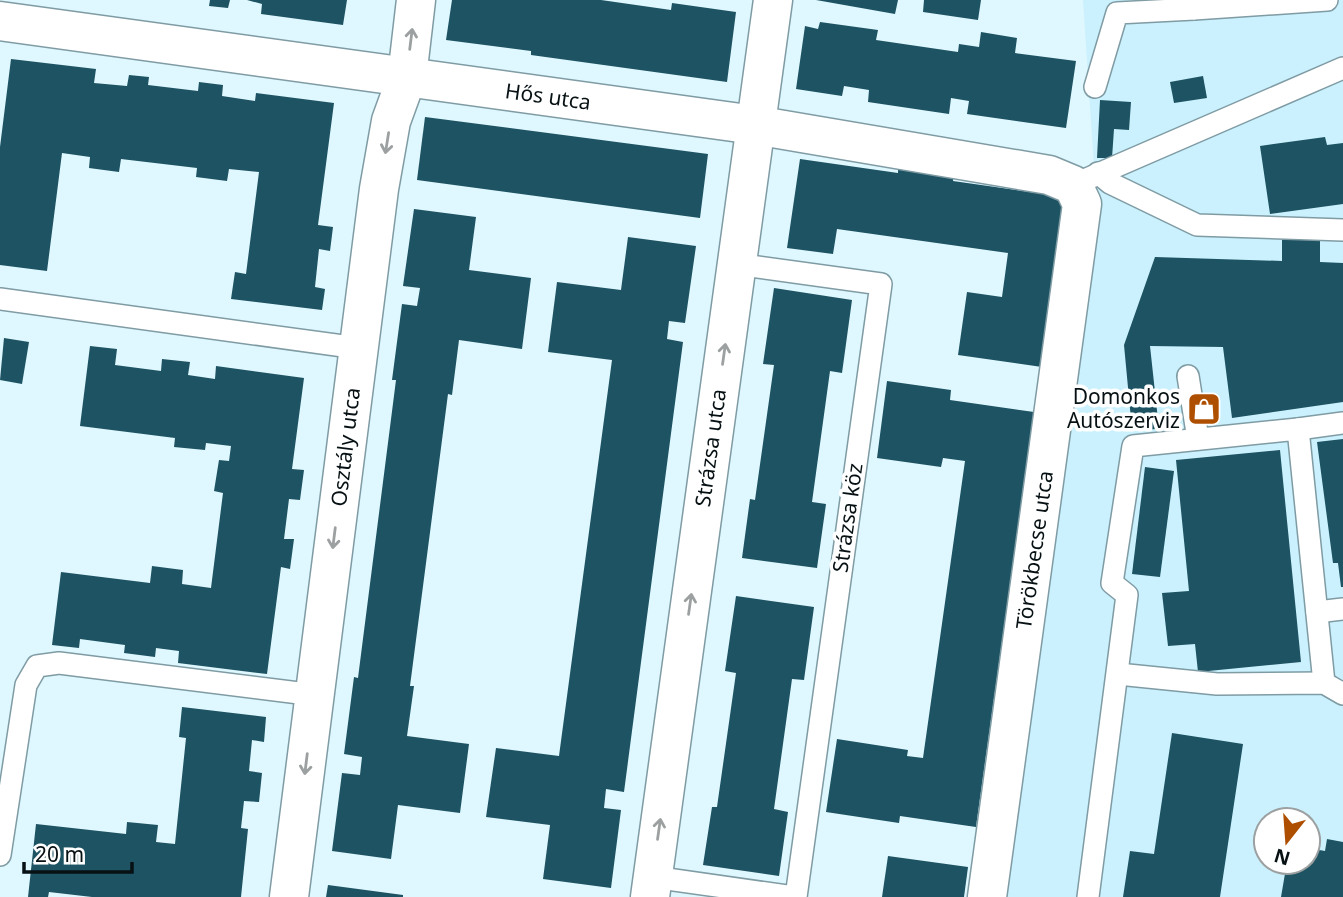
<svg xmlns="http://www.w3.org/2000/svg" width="1343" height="897" font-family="'Noto Sans',sans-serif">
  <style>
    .built { fill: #caf1fd; fill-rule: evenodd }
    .building { fill: #1d5362 }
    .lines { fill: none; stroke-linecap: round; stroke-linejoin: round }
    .service-casing { stroke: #7f9ba4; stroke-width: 24 }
    .minor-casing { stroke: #7f9ba4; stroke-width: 41 }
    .service { stroke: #fff; stroke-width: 21 }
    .minor { stroke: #fff; stroke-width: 38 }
    .oneway { stroke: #9ca0a1 }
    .labels { text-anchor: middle; stroke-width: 7; stroke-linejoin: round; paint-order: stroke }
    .street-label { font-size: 21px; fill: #071114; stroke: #fff }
    .poi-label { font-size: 21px; fill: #071114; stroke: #fff; text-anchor: end }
  </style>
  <rect width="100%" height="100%" fill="#dff7fe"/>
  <path class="built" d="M1083,0H1343V897H997L1096,196ZM1266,820H1308V862H1266Z"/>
  <g class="building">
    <polygon points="210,0 230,0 228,8 209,6"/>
    <polygon points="247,0 347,0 343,25 261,14 262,4"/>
    <polygon points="452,0 601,0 671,10 672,3 736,12 727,82 531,55 531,51 446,40"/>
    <polygon points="816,0 898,0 895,14"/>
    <polygon points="924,0 981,0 978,20 923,12"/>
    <polygon points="820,22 878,30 876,40 958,52 959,44 979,47 981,32 1017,38 1015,53 1076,61 1066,128 967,114 969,101 951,98 949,114 868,102 869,90 844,86 842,96 796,89 805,26 818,29"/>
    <polygon points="11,59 96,69 94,83 127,86 129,75 149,77 148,85 198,91 199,82 223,85 222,96 255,101 256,93 334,103 318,225 333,227 330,251 319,249 315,287 325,289 322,310 231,299 235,272 246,274 259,172 229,169 227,181 196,177 197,168 121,159 119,172 89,168 90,157 62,153 47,271 0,265 0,147"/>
    <polygon points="1203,76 1207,98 1174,103 1170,82"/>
    <polygon points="1100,100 1131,102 1129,130 1114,129 1112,158 1097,158"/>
    <polygon points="425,117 708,154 700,218 417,180"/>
    <polygon points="1325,137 1327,145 1343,143 1343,204 1270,214 1260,146"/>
    <polygon points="800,159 898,173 898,165 954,173 953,181 1065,197 1042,367 958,355 967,292 1002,297 1008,253 837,229 833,254 787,248"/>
    <polygon points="414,209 476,217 469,270 531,278 522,349 459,340 452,395 448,394 410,686 414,686 407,736 469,744 460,813 398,805 391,859 332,851 342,773 360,775 362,757 344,754 354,677 358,678 396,380 392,380 402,304 417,306 420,288 403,286"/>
    <polygon points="628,237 696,246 685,323 669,321 667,339 683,342 624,792 606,789 604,808 621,810 611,888 543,879 550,825 486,817 496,748 559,756 612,360 548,352 557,282 621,290"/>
    <polygon points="1282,240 1320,240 1320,262 1343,263 1343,402 1232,418 1223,347 1150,346 1159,429 1132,430 1124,345 1155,257 1282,261"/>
    <polygon points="774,288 852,300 842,373 830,371 812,502 826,504 817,568 742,558 750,499 755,500 774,365 763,364"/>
    <polygon points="4,338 29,342 22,384 0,380"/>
    <polygon points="90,346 117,349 115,365 161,371 162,359 190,362 188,375 215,379 216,366 304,378 292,469 304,470 300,500 289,499 284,539 294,539 290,569 281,567 267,674 178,663 179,651 156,648 155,657 124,653 125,645 80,639 79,648 52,645 61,572 150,583 152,566 183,570 182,584 211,588 223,493 214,491 219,460 229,461 231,446 206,443 205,450 174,447 175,438 80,426"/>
    <polygon points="887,381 951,390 950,400 1034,412 976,827 900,816 899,823 826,812 837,739 908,750 907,756 923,758 965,461 943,458 941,467 877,458"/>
    <polygon points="1343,439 1343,587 1341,587 1338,563 1333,563 1317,442"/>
    <polygon points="1280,450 1301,662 1198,672 1195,644 1168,646 1162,593 1189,591 1176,460"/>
    <polygon points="1145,467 1174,471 1160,577 1132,574"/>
    <polygon points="736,596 814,607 804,680 792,679 774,809 788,812 779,876 703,865 712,807 717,807 736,673 725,671"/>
    <polygon points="182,707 266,717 264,742 252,740 249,771 262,773 259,802 244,801 241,828 248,829 241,897 92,897 49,892 48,897 28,897 36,824 126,834 127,822 158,825 156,842 175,844 186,738 179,737"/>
    <polygon points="1172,733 1243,744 1220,897 1123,897 1130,851 1154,854"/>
    <polygon points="1327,839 1343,842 1343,897 1281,897 1287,862 1308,862 1308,848 1325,851"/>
    <polygon points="888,856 968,867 964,897 882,897"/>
    <polygon points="328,885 403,895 403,897 326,897"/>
  </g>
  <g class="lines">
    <defs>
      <g id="service">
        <polyline points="1192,0 1194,9 1327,0"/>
        <polyline points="1095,87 1117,13 1194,9"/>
        <polyline points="1098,173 1110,183 1197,225 1343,230"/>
        <polyline points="1073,185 1343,68"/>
        <polyline points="736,264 881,284 796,897"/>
        <polyline points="0,299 358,348"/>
        <polyline points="1188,376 1198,439"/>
        <polyline points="1298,429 1343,423"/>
        <polyline points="1317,612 1343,609"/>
        <polyline points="1118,674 1217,684 1324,683 1343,694"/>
        <polyline points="0,855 26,685 37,666 59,663 315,695"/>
        <polyline points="653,877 794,897"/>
        <polyline points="1088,897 1127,595 1112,583 1133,446 1298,429 1324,683"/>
      </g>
      <g id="minor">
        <polyline points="0,21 755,125 1049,175 1073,185 1082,204 987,897"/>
        <polyline points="289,897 379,189 391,121 407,77 416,0"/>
        <polyline points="650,897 773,0"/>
      </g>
    </defs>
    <use href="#service" class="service-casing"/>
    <use href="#minor" class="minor-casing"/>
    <use href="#service" class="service"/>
    <use href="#minor" class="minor"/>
  </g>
  <defs><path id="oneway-shaft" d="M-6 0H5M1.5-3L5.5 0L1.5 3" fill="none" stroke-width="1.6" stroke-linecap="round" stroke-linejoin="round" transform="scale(1.75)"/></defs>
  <g class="oneway">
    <use href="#oneway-shaft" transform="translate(411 39) rotate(-83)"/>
    <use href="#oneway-shaft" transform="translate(387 143) rotate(99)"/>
    <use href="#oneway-shaft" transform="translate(724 354) rotate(-82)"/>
    <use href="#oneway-shaft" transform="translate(334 538) rotate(97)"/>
    <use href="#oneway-shaft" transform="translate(690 604) rotate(-82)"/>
    <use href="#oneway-shaft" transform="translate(306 764) rotate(97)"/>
    <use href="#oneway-shaft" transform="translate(659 829) rotate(-82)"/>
  </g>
  <defs>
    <symbol id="shop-square" viewBox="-11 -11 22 22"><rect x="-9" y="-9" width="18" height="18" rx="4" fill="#ae4f00" stroke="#fff"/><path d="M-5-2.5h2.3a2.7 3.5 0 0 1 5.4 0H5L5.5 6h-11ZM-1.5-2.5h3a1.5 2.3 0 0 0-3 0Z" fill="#fff"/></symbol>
  </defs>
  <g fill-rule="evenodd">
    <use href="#shop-square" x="1185" y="390" width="38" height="38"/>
  </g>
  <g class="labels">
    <g class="street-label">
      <text transform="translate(548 97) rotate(8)" y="7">Hős utca</text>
      <text transform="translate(346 447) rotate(-83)" y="7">Osztály utca</text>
      <text transform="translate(711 448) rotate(-82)" y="7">Strázsa utca</text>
      <text transform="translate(848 518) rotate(-82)" y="7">Strázsa köz</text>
      <text transform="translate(1035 550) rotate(-82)" y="7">Törökbecse utca</text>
    </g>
    <g class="poi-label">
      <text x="1180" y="404">Domonkos<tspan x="1180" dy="24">Autószerviz</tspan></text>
    </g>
  </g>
  <g transform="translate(1287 841) rotate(197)"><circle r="33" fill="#ffffff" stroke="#9ca0a1" stroke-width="2"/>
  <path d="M0-5L12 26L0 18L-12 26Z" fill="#ae4f00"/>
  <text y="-10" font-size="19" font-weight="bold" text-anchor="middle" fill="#071114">N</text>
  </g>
  <path d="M24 862v10h108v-10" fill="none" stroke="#071114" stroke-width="3.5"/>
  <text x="35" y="862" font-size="21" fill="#071114" stroke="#ffffff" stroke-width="5" paint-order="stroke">20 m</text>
</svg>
